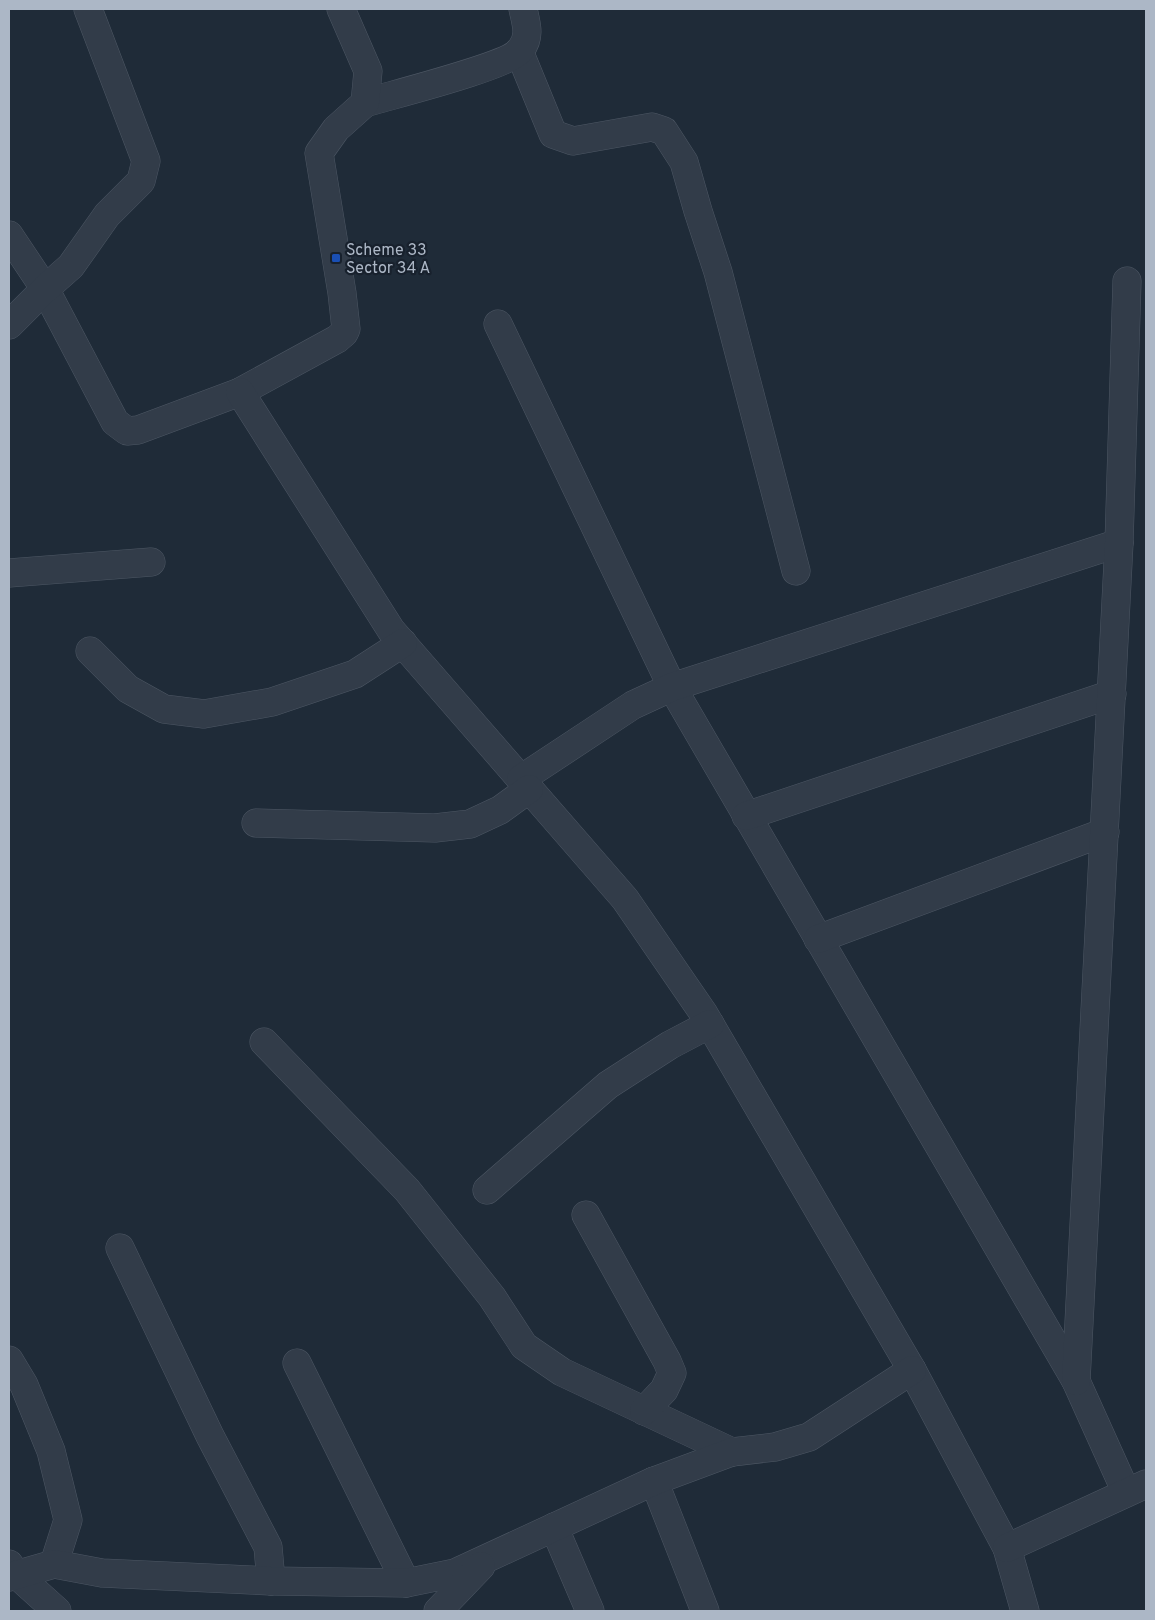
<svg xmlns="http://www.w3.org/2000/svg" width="1155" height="1620" font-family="Overpass,sans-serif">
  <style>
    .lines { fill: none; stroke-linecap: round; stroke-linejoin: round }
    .minor-casing { stroke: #4d5764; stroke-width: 29 }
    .minor { stroke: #323c49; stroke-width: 28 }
    .transit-dot { fill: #1a4fb4; stroke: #18212d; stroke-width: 2 }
    .labels { text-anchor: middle; stroke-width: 4.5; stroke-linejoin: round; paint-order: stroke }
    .poi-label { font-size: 16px; fill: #acb7c6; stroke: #18212d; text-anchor: start }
  </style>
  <rect width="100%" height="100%" fill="#1f2b38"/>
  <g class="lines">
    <defs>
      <g id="minor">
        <polyline points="519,51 553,134 573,141 652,127 664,131 684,162 698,211 718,272 796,571"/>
        <path d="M365,103C391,95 510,66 521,49C531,36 526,23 523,9"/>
        <polyline points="9,235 45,289 115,422 127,431 138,430 240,392 337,339 344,333 346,329 342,293 319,153 336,129 365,103 368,71 341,9"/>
        <polyline points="498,324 672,687 1076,1381 1126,1492"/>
        <polyline points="9,325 45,289 71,266 107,215 141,181 146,161 88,9"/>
        <polyline points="240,392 391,630 625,899 704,1014 912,1370 1007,1548 1025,1611"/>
        <polyline points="9,573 151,562"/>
        <polyline points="90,651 128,689 164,709 204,714 272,702 355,674 403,643"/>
        <polyline points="521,779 633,705 672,687 1119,543"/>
        <polyline points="746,816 1112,694"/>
        <polyline points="256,823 435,828 470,824 500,810 529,789"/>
        <polyline points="818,939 1105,832"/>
        <polyline points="264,1042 407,1190 492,1297 524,1346 562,1372 732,1452"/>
        <polyline points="487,1190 608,1085 670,1045 710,1024"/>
        <polyline points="586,1215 667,1361 672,1373 664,1390 644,1411"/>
        <polyline points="120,1248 210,1436 268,1547 271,1581"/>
        <polyline points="9,1360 24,1385 51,1451 68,1520 54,1564"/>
        <polyline points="297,1363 406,1583"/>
        <polyline points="1076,1381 1119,543 1127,281"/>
        <polyline points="654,1481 705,1611"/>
        <polyline points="554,1527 590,1611"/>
        <polyline points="1007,1548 1146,1484"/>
        <polyline points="9,1564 17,1575 57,1611"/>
        <polyline points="9,1577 54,1564 102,1573 271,1581 406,1583 455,1573 654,1481 732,1452 775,1447 809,1437 912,1370"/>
        <polyline points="438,1611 481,1566"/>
      </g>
    </defs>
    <use href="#minor" class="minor-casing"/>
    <use href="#minor" class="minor"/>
  </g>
  <rect class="transit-dot" x="331" y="253" width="10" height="10" rx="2.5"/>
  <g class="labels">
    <g class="poi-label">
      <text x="346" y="255">Scheme 33<tspan x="346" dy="18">Sector 34 A</tspan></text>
    </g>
  </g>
  <rect width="1155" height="1620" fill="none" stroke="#acb7c6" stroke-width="20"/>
</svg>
